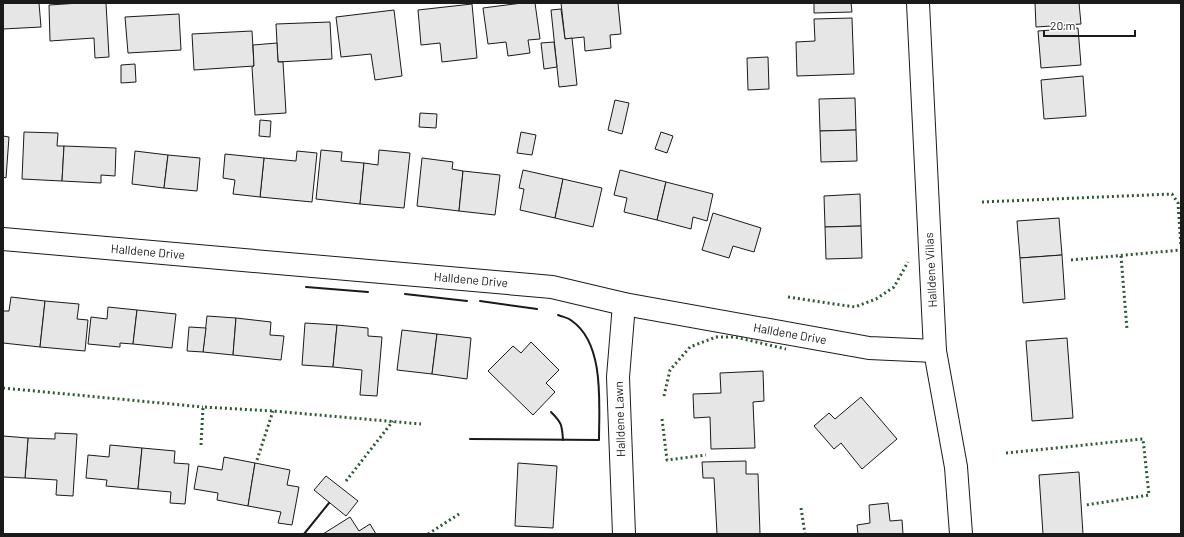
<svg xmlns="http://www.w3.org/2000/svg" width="1184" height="537" font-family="Barlow,sans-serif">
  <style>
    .building { fill: #e6e6e6; stroke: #1a1a1a }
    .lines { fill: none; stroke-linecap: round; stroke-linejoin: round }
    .minor-casing { stroke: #1a1a1a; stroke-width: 24 }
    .minor { stroke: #fff; stroke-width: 22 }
    .hedge { stroke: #2b5a34; stroke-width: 3; stroke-dasharray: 2 3; stroke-linecap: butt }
    .wall { stroke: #1a1a1a; stroke-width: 2 }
    .labels { text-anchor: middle; stroke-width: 3; stroke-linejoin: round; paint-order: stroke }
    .street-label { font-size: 12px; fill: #1a1a1a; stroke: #fff }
  </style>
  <rect width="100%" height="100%" fill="#fff"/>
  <g class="building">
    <polygon points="3,3 39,3 41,27 3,29"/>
    <polygon points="80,3 106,3 109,57 95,58 94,38 50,41 49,5"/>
    <polygon points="522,3 535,3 540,39 528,40 530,53 508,56 506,42 488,44 483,8"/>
    <polygon points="561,3 618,3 621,34 610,35 611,48 585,51 584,37 565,39"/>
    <polygon points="814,3 851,3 852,12 814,13"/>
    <polygon points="1035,3 1079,3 1081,24 1036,27"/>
    <polygon points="472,4 477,58 442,62 440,43 421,45 418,10"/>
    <polygon points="561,9 565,39 572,38 577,85 559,87 551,10"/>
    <polygon points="394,10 402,76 375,80 371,54 341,57 336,17"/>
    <polygon points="179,14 181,50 128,53 125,17"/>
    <polygon points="852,18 854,74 797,76 796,42 815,41 814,19"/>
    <polygon points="330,22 332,59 278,62 276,24"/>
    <polygon points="1078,28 1081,65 1041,68 1038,31"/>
    <polygon points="252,31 254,66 194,70 192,34"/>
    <polygon points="554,42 557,67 544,69 541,43"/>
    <polygon points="277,43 278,62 283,62 286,113 255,115 252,67 254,66 253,45"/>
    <polygon points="768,57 769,89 748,90 747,58"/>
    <polygon points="135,64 136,82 121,83 121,65"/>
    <polygon points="1083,76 1086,116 1044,119 1041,80"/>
    <polygon points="855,98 856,130 820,131 819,99"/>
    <polygon points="615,100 629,103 622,134 608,130"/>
    <polygon points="420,113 437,114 436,128 419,127"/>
    <polygon points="260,120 271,121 270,137 259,136"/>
    <polygon points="856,130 857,161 821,162 820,131"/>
    <polygon points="24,132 58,133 57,146 64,146 62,181 22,179"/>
    <polygon points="521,132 536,135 532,155 517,153"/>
    <polygon points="661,132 673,136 667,153 655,149"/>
    <polygon points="3,136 9,137 6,178 3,177"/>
    <polygon points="64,146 116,148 115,176 101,175 101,183 62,181"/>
    <polygon points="321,150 342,152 341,161 364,163 360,204 316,199"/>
    <polygon points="379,150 410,153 404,208 360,204 364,163 378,165"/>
    <polygon points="135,151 168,155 164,188 132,184"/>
    <polygon points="297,151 317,153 312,202 260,197 264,158 296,161"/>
    <polygon points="225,154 264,158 260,197 233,194 235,180 223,178"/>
    <polygon points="168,155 200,158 197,191 164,188"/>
    <polygon points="422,158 453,162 452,169 463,171 459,211 417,206"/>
    <polygon points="523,170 563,179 555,218 520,210 524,189 519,188"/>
    <polygon points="620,170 666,182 657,220 624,212 627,198 614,195"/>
    <polygon points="463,171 500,175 495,215 459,211"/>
    <polygon points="563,179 602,188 593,227 555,218"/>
    <polygon points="666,182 713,194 707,221 693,217 691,229 657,220"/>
    <polygon points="860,194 861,226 825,227 824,196"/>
    <polygon points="713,213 761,228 754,252 733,246 729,258 702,250"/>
    <polygon points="1059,218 1062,255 1020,258 1017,221"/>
    <polygon points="861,226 862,258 826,259 825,227"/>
    <polygon points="1062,255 1065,299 1023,303 1020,258"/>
    <polygon points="11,297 45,301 40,347 3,343 3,311 9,311"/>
    <polygon points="45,301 79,304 77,319 88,320 85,351 40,347"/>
    <polygon points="108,307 137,310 133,344 120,343 120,347 88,344 91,317 107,319"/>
    <polygon points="137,310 176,314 172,348 133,344"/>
    <polygon points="207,316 236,318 233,355 203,352"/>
    <polygon points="236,318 271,322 270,335 284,336 281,360 233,355"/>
    <polygon points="305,323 337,325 333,367 302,365"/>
    <polygon points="337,325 368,328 368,336 382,337 377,396 360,395 362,370 333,367"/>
    <polygon points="189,327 206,328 203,352 187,351"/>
    <polygon points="402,330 437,334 432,374 397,370"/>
    <polygon points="437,334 471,338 467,379 432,374"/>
    <polygon points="1067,338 1073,418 1032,421 1026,341"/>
    <polygon points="531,342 559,370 546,383 555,392 533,415 488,371 513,346 521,353"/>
    <polygon points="763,371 764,401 753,402 755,448 711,449 710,417 694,418 693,394 721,393 720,373"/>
    <polygon points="861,397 897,439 862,469 841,443 834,449 814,426 829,413 835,419"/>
    <polygon points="55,433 77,434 73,496 56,495 57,480 25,478 28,438 55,439"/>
    <polygon points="3,436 28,438 25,478 3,477"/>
    <polygon points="110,445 142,448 138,489 106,486 107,480 86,478 88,455 109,457"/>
    <polygon points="142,448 175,451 174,463 189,464 185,504 170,503 171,492 138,489"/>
    <polygon points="224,457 255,463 248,506 217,500 218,493 194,489 198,466 222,470"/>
    <polygon points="746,461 746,474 758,474 760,534 717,534 714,478 703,478 702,462"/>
    <polygon points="255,463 290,470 287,485 299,487 292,525 278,523 281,512 248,506"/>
    <polygon points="518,463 557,466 553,528 515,526"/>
    <polygon points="1079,472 1083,534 1043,534 1039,475"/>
    <polygon points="326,476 358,501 346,516 314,490"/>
    <polygon points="888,503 890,521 902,520 903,534 858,534 857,525 870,523 869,505"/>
    <polygon points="350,517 359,531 370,524 376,534 323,534"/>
  </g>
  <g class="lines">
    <defs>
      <g id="minor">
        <polyline points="918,3 935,351 956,467 961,534"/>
        <polyline points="3,239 552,287 624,304 869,348 935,351"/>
        <polyline points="624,304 618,377 624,534"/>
      </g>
    </defs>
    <use href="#minor" class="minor-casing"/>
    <use href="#minor" class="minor"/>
    <g class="hedge">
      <polyline points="982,202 1172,194 1178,203 1181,247"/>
      <polyline points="1121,256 1127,329"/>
      <polyline points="1071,260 1181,250"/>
      <polyline points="788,297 855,307 876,299 894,287 908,262"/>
      <polyline points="3,388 203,407"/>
      <polyline points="664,396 670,370 690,347 716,337 735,337 786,349"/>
      <polyline points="662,419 667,460 706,455"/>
      <polyline points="201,445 203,407 273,411 421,424"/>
      <polyline points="1006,453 1143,439 1149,495 1086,505"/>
      <polyline points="257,460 273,411"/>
      <polyline points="346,481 393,421"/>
      <polyline points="801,508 805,534"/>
      <polyline points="428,534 459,514"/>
    </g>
    <g class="wall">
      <polyline points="306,287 368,292"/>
      <polyline points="405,294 467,301"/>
      <polyline points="480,301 537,309"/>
      <path d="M551,412C562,423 562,425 563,440"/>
      <path d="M470,439L599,440C599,405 605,344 572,321C569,318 563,317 558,315"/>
      <polyline points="304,534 329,503"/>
    </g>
  </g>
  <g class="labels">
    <g class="street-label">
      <text transform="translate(148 252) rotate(5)" y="4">Halldene Drive</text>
      <text transform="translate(931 270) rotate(-93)" y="4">Halldene Villas</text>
      <text transform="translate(471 280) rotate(5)" y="4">Halldene Drive</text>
      <text transform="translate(790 334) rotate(10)" y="4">Halldene Drive</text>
      <text transform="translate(620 419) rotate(-92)" y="4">Halldene Lawn</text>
    </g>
  </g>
  <rect width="1184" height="537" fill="none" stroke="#1a1a1a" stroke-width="8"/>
  <path d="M1044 30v6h91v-6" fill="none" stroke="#1a1a1a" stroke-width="2"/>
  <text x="1050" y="30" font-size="12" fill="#1a1a1a" stroke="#ffffff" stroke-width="3" paint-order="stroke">20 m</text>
</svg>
